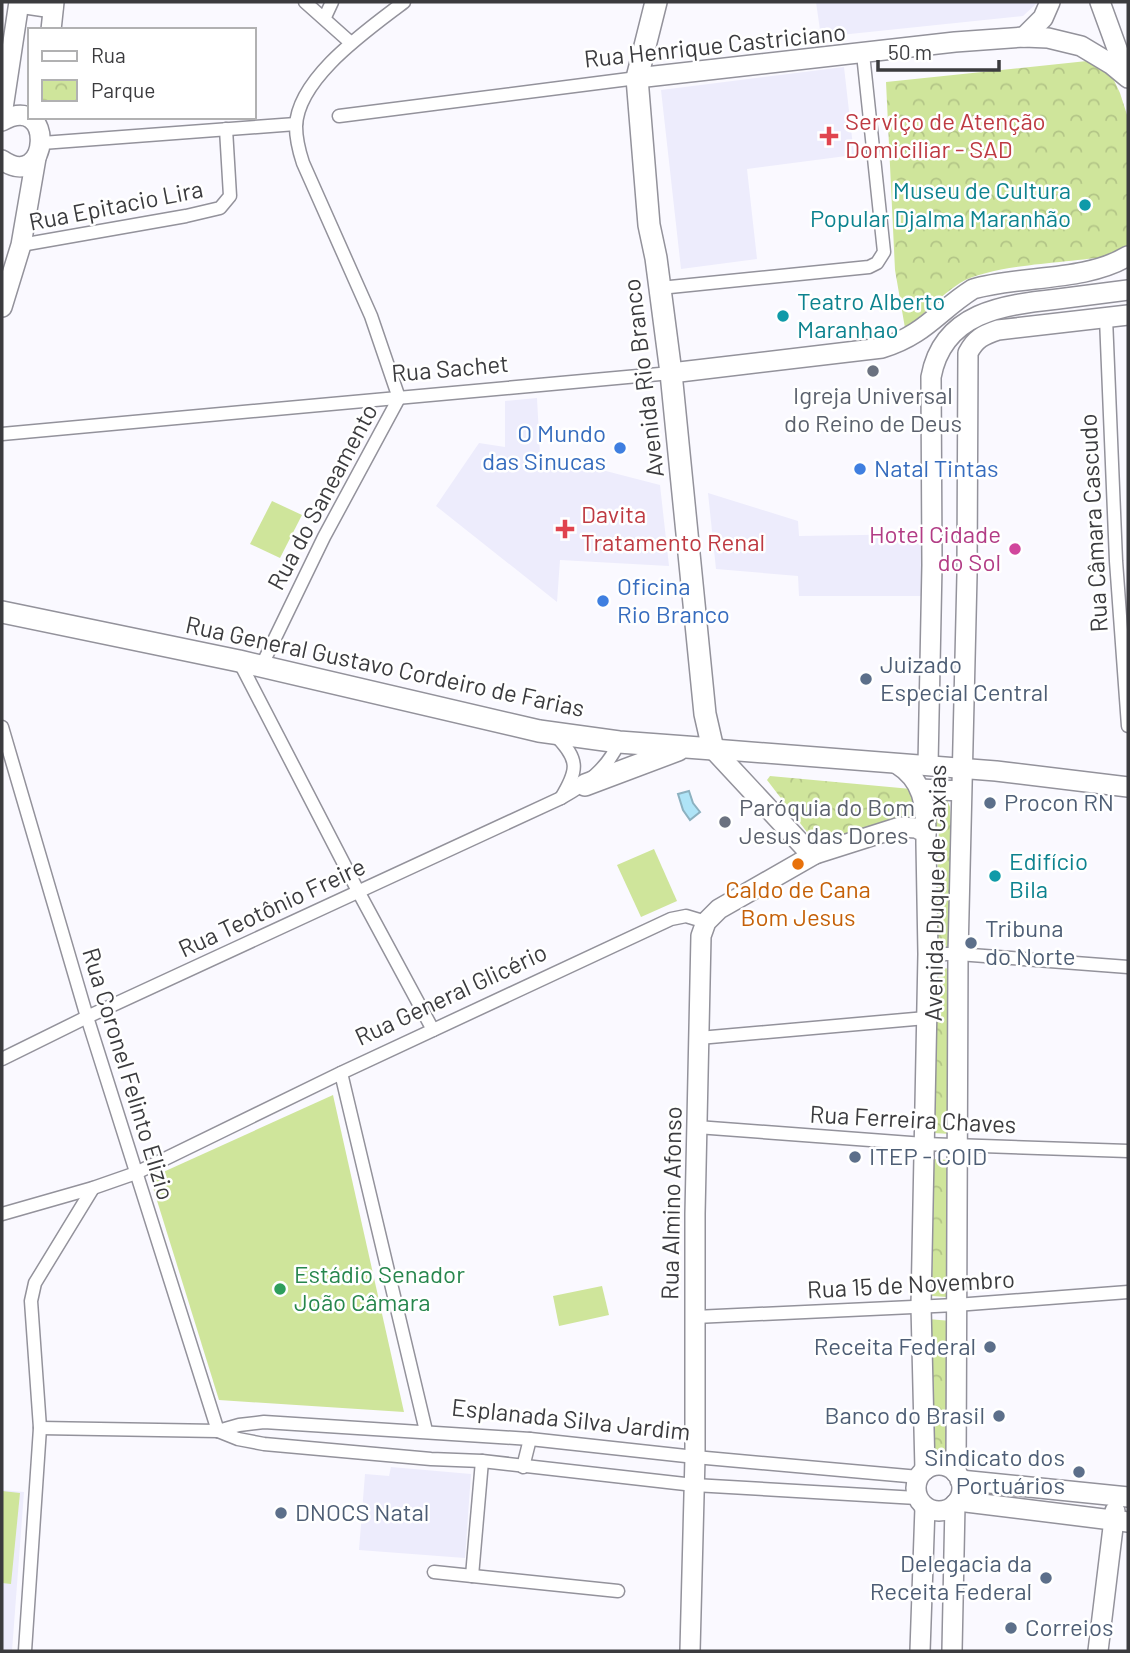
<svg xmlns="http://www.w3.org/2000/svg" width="1130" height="1653" font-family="Barlow,sans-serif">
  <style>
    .built { fill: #edecfc }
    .park { fill: url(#park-crowns) }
    .pitch { fill: #cfe59b }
    .water { fill: #afe4f7; stroke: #8cb1c0; stroke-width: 2 }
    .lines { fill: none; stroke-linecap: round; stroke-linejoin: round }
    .street-casing { stroke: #93929b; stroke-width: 15 }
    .secondary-casing { stroke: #93929b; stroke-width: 22 }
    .primary-casing { stroke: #93929b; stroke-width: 24 }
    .street { stroke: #fff; stroke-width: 12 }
    .secondary { stroke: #fff; stroke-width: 19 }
    .primary { stroke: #fff; stroke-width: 21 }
    .health-dot { fill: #e0444e; stroke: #fff; stroke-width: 2.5 }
    .culture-dot { fill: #0f9aa8; stroke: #fff; stroke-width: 2.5 }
    .worship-dot { fill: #6b7280; stroke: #fff; stroke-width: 2.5 }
    .shop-dot { fill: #3f7fe0; stroke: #fff; stroke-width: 2.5 }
    .hotel-dot { fill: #d1479c; stroke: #fff; stroke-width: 2.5 }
    .service-dot { fill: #5c6f8a; stroke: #fff; stroke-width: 2.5 }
    .food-dot { fill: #e8710a; stroke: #fff; stroke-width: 2.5 }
    .leisure-dot { fill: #2e9e5b; stroke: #fff; stroke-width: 2.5 }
    .labels { text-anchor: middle; stroke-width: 5; stroke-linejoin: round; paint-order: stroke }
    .street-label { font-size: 24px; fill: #3b3b3e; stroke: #fff }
    .health-label { font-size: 24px; fill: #be3a42; stroke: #fff; text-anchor: start }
    .culture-label { font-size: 24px; fill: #0d838f; stroke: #fff; text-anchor: start }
    .worship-label { font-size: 24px; fill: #5b616d; stroke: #fff }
    .shop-label { font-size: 24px; fill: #366cbe; stroke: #fff; text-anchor: start }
    .hotel-label { font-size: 24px; fill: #b23c85; stroke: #fff; text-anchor: end }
    .service-label { font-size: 24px; fill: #4e5e75; stroke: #fff; text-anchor: start }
    .food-label { font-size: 24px; fill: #c56008; stroke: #fff }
    .leisure-label { font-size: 24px; fill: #27864d; stroke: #fff; text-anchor: start }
  </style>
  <defs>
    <pattern id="park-crowns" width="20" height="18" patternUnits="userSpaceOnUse" patternTransform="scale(1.75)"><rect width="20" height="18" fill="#cfe59b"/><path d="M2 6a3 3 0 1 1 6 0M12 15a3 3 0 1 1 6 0" fill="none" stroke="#b3c587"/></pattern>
  </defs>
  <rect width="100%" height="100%" fill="#faf9ff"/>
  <g class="built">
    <polygon points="816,2 1038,2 1023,16 821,37"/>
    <polygon points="844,67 854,155 747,169 757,259 681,269 661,90"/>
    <polygon points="537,398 540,454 660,485 669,566 560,560 557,602 436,506 479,443 505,447 505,401"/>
    <polygon points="708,493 798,521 799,536 923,534 922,596 799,596 798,576 716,569"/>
    <polygon points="391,1467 471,1474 465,1558 359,1550 365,1474 389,1476"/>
    <polygon points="2,1490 24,1492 12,1651 2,1651"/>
  </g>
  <g class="park">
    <path d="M1087,61L1110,72L1120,93L1128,118V246L1109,256C1069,263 992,264 960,283C939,296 925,315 905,328L895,270L886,82Z"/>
    <polygon points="770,776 944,792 950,807 956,940 953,948 946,950 937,946 935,939 939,830 920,820 836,840 810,836 767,780"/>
    <polygon points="935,967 952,969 951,1134 933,1133"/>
    <polygon points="933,1159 951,1160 947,1297 932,1296"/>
    <polygon points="928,1319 951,1321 948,1458 928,1458"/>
  </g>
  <g class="pitch">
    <polygon points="272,501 302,515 280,558 250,544"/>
    <polygon points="654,849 677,901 641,917 617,865"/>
    <polygon points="333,1095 404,1412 219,1400 150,1178"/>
    <polygon points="602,1286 609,1315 559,1326 553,1296"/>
    <polygon points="2,1491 20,1493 11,1584 2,1583"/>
  </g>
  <polygon class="water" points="689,791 693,803 700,812 690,820 683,810 678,794"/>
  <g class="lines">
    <defs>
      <g id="street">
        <polyline points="305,2 351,43"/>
        <polyline points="325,17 332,2"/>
        <polyline points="339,116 637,78"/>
        <polyline points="42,143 296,124"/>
        <polyline points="21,245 186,216 220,208 230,196 226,129"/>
        <polyline points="660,288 869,267 877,263 884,252 863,54"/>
        <polyline points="1106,318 1116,561 1128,726"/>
        <polyline points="2,434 671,373"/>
        <polyline points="239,661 358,891 433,1030"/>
        <path d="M261,667L324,537L399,398L371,316L303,163C299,151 296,140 296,126C298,77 369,29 404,2"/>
        <polyline points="2,727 87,1017 218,1431"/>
        <path d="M555,735C580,760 578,770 561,798"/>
        <polyline points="928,954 958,954 1128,967"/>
        <polyline points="699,1038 926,1018"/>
        <path d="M2,1059L87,1017L561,798C586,784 607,770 619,742"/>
        <polyline points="341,1073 426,1431"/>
        <polyline points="697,1127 924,1144 1128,1151"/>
        <polyline points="2,1214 93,1188 136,1173 341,1073 671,919 686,916 706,922"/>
        <polyline points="695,1317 956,1305 1128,1292"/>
        <polyline points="40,1428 218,1431 239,1425 264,1422 530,1439 695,1457 919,1477"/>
        <polyline points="218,1431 238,1439 264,1444 431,1459 482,1461 694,1485 917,1498"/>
        <polyline points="523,1467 530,1439"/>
        <polyline points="434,1572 618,1591"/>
        <polyline points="472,1576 482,1461"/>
        <polyline points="25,1651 40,1428 31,1301 35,1283 93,1188"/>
      </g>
      <g id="secondary">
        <polyline points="1100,2 1127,76"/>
        <polyline points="19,3 53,8"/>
        <polyline points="51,30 54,2"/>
        <polyline points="1024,37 1043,18 1050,2"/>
        <polyline points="637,78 955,42 1024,37 1048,38 1081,46 1111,64 1128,78"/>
        <polyline points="2,115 19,2"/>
        <path d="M2,121C56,91 50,193 2,160"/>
        <polyline points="2,307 21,245 36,158"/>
        <path d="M671,373L882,348C925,335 938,311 973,289C1021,275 1085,282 1128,256"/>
        <polyline points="713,749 996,771 1128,787"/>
        <polyline points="713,749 807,850 815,854"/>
        <path d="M897,764C923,780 926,804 926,833"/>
        <path d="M928,765L932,565L931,377C943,312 1003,305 1058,299C1082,296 1105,293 1128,290"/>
        <polyline points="920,789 961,791"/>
        <circle cx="939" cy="1488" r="23"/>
        <path d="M956,1473L958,954L967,575L968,353C975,339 983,335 998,330L1128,315"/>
        <polyline points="960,1480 1128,1497"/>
        <polyline points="958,1501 1128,1522"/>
        <polyline points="690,1651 695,1457 695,1214 701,936 706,922 719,909 815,854 900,827 916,828 926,833 926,844 928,954 921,1306 925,1470"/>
        <polyline points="920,1651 925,1507"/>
        <polyline points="952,1651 955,1504"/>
        <polyline points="1098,1651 1115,1511"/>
      </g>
      <g id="primary">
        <polyline points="2,612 239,661 539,731 619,742 713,749 705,714 671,373 656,258 649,225 637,78 656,2"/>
        <polyline points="585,785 678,750"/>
      </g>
    </defs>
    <use href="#street" class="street-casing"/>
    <use href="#secondary" class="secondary-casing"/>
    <use href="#primary" class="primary-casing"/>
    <use href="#street" class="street"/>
    <use href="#secondary" class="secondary"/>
    <use href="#primary" class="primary"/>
  </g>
  <g class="health-dot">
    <path d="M825.5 125.5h7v7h7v7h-7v7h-7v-7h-7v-7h7z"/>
    <path d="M561.5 518.5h7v7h7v7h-7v7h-7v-7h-7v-7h7z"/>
  </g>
  <g class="culture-dot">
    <circle cx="1085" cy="205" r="7"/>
    <circle cx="783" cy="316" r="7"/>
    <circle cx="995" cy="876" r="7"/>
  </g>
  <g class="worship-dot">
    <circle cx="873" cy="371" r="7"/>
    <circle cx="725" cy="822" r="7"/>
  </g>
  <g class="shop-dot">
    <circle cx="620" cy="448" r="7"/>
    <circle cx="860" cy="469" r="7"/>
    <circle cx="603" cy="601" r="7"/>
  </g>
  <circle class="hotel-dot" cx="1015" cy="549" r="7"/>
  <g class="service-dot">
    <circle cx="866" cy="679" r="7"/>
    <circle cx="990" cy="803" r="7"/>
    <circle cx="971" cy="943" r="7"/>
    <circle cx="855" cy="1157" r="7"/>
    <circle cx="990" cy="1347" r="7"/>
    <circle cx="999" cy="1416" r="7"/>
    <circle cx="1079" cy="1472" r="7"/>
    <circle cx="281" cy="1513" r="7"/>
    <circle cx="1046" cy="1578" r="7"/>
    <circle cx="1011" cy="1628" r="7"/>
  </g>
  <circle class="food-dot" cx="798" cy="864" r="7"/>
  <circle class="leisure-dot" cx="280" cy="1289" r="7"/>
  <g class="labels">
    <g class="street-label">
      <text transform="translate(715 46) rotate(-6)" y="8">Rua Henrique Castriciano</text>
      <text transform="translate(116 206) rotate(-11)" y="8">Rua Epitacio Lira</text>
      <text transform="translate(450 369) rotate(-5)" y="8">Rua Sachet</text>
      <text transform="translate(644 378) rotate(-97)" y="8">Avenida Rio Branco</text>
      <text transform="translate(323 497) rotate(-62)" y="8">Rua do Saneamento</text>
      <text transform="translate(1094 523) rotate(-93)" y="8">Rua Câmara Cascudo</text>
      <text transform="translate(385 667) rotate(12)" y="8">Rua General Gustavo Cordeiro de Farias</text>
      <text transform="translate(936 893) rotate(-89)" y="8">Avenida Duque de Caxias</text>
      <text transform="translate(272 908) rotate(-25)" y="8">Rua Teotônio Freire</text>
      <text transform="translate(451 995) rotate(-25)" y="8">Rua General Glicério</text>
      <text transform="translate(128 1074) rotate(73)" y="8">Rua Coronel Felinto Elizio</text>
      <text transform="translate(913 1120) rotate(3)" y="8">Rua Ferreira Chaves</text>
      <text transform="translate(672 1203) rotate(-89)" y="8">Rua Almino Afonso</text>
      <text transform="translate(911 1285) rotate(-3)" y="8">Rua 15 de Novembro</text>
      <text transform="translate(571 1420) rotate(6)" y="8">Esplanada Silva Jardim</text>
    </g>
    <g class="health-label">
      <text x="845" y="130">Serviço de Atenção<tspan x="845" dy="28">Domiciliar - SAD</tspan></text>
      <text x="581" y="523">Davita<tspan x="581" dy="28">Tratamento Renal</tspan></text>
    </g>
    <g class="culture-label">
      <text x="1071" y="199" text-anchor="end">Museu de Cultura<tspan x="1071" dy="28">Popular Djalma Maranhão</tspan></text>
      <text x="797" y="310">Teatro Alberto<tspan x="797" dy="28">Maranhao</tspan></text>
      <text x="1009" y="870">Edifício<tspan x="1009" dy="28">Bila</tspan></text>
    </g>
    <g class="worship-label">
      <text x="873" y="404">Igreja Universal<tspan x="873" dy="28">do Reino de Deus</tspan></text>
      <text x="739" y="816" text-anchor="start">Paróquia do Bom<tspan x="739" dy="28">Jesus das Dores</tspan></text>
    </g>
    <g class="shop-label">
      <text x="606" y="442" text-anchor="end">O Mundo<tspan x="606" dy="28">das Sinucas</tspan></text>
      <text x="874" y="477">Natal Tintas</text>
      <text x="617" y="595">Oficina<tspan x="617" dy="28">Rio Branco</tspan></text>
    </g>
    <g class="hotel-label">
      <text x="1001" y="543">Hotel Cidade<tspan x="1001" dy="28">do Sol</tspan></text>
    </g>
    <g class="service-label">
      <text x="880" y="673">Juizado<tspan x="880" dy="28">Especial Central</tspan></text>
      <text x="1004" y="811">Procon RN</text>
      <text x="985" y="937">Tribuna<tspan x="985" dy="28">do Norte</tspan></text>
      <text x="869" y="1165">ITEP - COID</text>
      <text x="976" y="1355" text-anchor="end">Receita Federal</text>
      <text x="985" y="1424" text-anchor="end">Banco do Brasil</text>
      <text x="1065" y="1466" text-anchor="end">Sindicato dos<tspan x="1065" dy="28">Portuários</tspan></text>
      <text x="295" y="1521">DNOCS Natal</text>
      <text x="1032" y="1572" text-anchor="end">Delegacia da<tspan x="1032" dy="28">Receita Federal</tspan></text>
      <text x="1025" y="1636">Correios</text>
    </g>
    <g class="food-label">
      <text x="798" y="898">Caldo de Cana<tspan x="798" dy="28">Bom Jesus</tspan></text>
    </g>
    <g class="leisure-label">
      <text x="294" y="1283">Estádio Senador<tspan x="294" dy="28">João Câmara</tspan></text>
    </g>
  </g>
  <rect width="1130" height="1653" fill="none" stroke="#3b3b3e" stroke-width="7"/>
  <rect x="28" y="28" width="228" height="91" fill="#ffffff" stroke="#b1b1b2" stroke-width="2"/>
  <rect x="42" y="51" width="35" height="10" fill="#ffffff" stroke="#b1b1b2" stroke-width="2"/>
  <text x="91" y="63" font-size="21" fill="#3b3b3e">Rua</text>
  <rect x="42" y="80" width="35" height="21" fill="url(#park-crowns)" stroke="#b1b1b2" stroke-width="2"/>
  <text x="91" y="98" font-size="21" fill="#3b3b3e">Parque</text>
  <path d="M878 60v10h121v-10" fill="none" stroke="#3b3b3e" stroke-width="3.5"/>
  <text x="888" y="60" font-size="21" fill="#3b3b3e" stroke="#ffffff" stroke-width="5" paint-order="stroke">50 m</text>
</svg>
